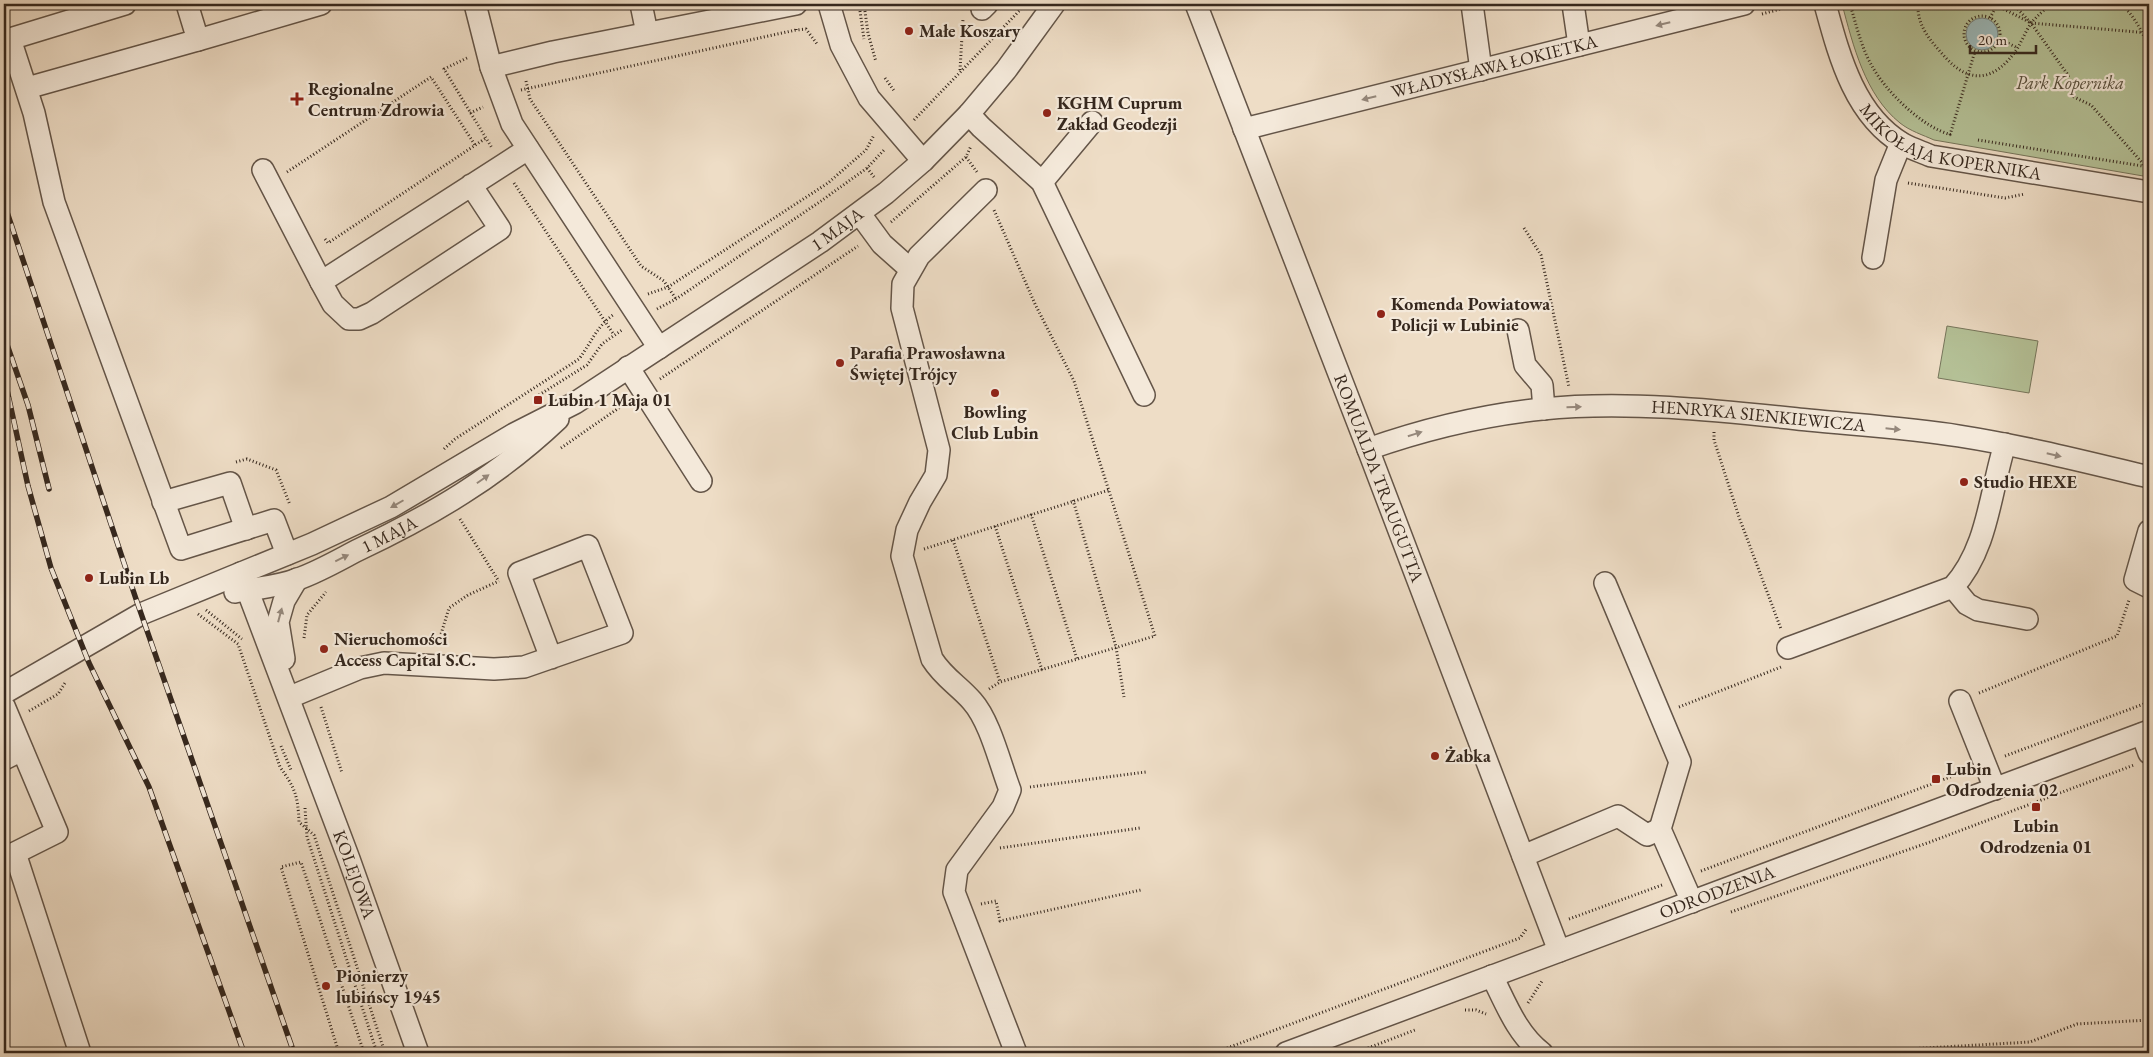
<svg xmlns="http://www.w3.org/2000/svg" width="2153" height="1057" font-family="'EB Garamond',serif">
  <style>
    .green { fill: #b5c298; stroke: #76755b }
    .water { fill: #9bbabc; stroke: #73807d }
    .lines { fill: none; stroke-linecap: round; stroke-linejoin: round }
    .minor-casing { stroke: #645548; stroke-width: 24 }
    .path { stroke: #36281e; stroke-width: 3; stroke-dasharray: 1 2.5; stroke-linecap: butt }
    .minor { stroke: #f4e9da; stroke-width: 21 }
    .rail-casing { stroke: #36281e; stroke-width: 5.5 }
    .rail { stroke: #f4e9da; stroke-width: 4; stroke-dasharray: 11; stroke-linecap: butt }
    .oneway { fill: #95887c }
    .poi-dot { fill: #8f2418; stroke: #f4e9da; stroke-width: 2 }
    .labels { text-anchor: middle; stroke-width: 4.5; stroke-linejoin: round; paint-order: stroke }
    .poi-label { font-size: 18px; font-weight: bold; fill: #36281e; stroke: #f4e9da; text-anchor: start }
    .street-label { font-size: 18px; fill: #36281e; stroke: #f4e9da }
    .park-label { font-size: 18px; font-style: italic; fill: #564e3c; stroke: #f4e9da }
  </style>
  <rect width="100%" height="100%" fill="#eeddc6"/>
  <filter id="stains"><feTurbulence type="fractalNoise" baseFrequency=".004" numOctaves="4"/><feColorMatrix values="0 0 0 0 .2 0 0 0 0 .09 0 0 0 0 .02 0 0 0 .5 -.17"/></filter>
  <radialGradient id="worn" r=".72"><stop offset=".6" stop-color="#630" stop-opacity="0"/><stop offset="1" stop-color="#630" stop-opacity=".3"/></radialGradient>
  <g class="green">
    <path d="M1842,4H2149V177L1934,140C1923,135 1910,131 1900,123C1865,95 1853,45 1842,4Z"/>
    <polygon points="1947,326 2038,341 2029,393 1938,378"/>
  </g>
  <circle class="water" cx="1982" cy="34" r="16"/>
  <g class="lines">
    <defs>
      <g id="minor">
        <polyline points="125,4 10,39 34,113 54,202 181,549 274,520 287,554"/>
        <polyline points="475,4 491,67 512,124 659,348"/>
        <polyline points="641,4 647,33"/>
        <polyline points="829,4 841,45 869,98 923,161"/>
        <path id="s1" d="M1196,4L1368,449L1559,951"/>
        <polyline points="1472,4 1481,70"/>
        <polyline points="1573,4 1579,45"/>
        <path id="s2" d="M1825,4C1839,55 1854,115 1903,144C1912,149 1922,152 1931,156L2149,192"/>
        <polyline points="982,9 987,4"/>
        <polyline points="198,40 321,4"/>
        <polyline points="491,67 553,52 796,4"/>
        <polyline points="27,88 198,40 187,4"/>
        <polyline points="969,114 981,127 1042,182 1144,395"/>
        <path id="s3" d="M1244,129L1744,4"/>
        <polyline points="263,170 321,282"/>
        <polyline points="1042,182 1092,122"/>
        <polyline points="471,185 500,229 372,313 359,319 349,319 333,304 321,282 503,165 528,149"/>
        <path d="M986,190L919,256L903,284L902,308L939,450L936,475L920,502L907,530L902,556L932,659C944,678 958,685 972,701C990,721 1000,764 1010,790L1003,807L957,870L954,892L1016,1053"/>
        <polyline points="860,214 882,244 910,269"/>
        <polyline points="1873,258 1886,180 1901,143"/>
        <polyline points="1518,330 1525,365 1542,385 1544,409"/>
        <polyline points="628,367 701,481"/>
        <path id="s4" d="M1368,449C1425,429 1483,415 1542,409C1628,400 1723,411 1808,420C1858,425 1909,428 1959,436C2023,446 2086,462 2149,477"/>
        <polyline points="163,502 230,483 246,529"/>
        <polyline points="2149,531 2135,580 2149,587"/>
        <path id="s5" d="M241,573L349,859L418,1053"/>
        <polyline points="1605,583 1680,762 1660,829 1692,902"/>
        <polyline points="1953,587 1967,604 1978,610 2027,619"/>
        <path id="s6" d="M235,592C256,588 278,587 298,579C318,572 337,561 356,551C432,515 497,477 558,419"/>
        <path d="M1788,648L1953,587C1988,549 1990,492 2005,444"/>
        <polyline points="284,659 278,622 284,601 297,579"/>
        <path id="s7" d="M4,693L141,614L312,544L391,507L514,434L575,403L820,242L886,193L923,161L969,114L1006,70L1054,4"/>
        <polyline points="290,697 360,668 384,663 494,669 524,667 622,633 588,546 519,573 551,658"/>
        <polyline points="1960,701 1995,789"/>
        <polyline points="4,706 57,832 15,853 80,1053"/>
        <polyline points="2142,734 2149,753"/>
        <polyline points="4,759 22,750"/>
        <polyline points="1523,856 1618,816 1647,835 1660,829"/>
        <path d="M1492,976C1506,1004 1517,1034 1542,1053"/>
        <path id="s8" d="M1286,1053L2149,731"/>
      </g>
    </defs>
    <use href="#minor" class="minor-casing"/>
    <g class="path">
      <polyline points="859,4 864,39"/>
      <polyline points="864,4 868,33 876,62"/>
      <path d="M1850,4C1856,24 1861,47 1872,66C1886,92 1923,128 1952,135"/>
      <path d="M1918,4C1917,27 1931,41 1945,57C1971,86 1996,80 2017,49C2022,41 2026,30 2032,22C2038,15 2045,9 2052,4"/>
      <polyline points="1994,4 2031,23 2149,33"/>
      <polyline points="2013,4 2031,23 2068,75 2074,97 2091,105 2146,167"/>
      <path d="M2120,4C2134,14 2142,32 2149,47"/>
      <polyline points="1762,14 1784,8 1804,6"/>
      <circle cx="1982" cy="34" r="18"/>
      <polyline points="1990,18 1997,5"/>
      <polyline points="796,29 796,30 806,29 817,44"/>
      <polyline points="1999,39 2018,48"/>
      <polyline points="467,58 444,69 492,148"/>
      <polyline points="960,70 963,19"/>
      <polyline points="885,78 895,92"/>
      <polyline points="526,81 530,99 641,266 664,281 676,299"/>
      <polyline points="521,90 796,30"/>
      <polyline points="470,113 483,107"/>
      <polyline points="914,120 1022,8"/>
      <polyline points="1950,135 1975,51"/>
      <polyline points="1978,140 2149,167"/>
      <polyline points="966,157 977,172"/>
      <polyline points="867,168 874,177"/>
      <polyline points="287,172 431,77 475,145"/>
      <polyline points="514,183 614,335"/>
      <polyline points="1908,183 2005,198 2025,194"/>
      <polyline points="891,222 966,157 971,146"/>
      <polyline points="1524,228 1541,255 1569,387"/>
      <polyline points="325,239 328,243 486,138"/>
      <polyline points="648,294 668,287 828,183 866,150 874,135"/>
      <polyline points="657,309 676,299 821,201 867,168 885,149"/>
      <polyline points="660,379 858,246"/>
      <polyline points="539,395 587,365 602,344 622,330"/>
      <polyline points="1714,432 1714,440 1739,517 1781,629"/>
      <polyline points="561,448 626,403"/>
      <path d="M444,449L455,439L579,359C591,343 597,326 613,315"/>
      <polyline points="236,462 247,459 276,470 290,505"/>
      <polyline points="1073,500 1116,647 1124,697"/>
      <polyline points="1031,514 1077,659"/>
      <polyline points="460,519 498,580"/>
      <polyline points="995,526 1042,670"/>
      <polyline points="953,540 1000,682"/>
      <polyline points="924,549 1109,490"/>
      <polyline points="206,610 242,639"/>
      <path d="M198,614L238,644L280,767C295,788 298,796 299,822L314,835L385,1053"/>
      <polyline points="304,638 307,615 326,592"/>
      <polyline points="438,644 449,608 468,595 499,581"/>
      <polyline points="989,689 1000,682 1155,636 1074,381 1035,304 994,210"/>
      <polyline points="1979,693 2117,636 2129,600"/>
      <polyline points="321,707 342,773"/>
      <polyline points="1679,707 1781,667"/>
      <polyline points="29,711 58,694 65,683"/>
      <polyline points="281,746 291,770"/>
      <polyline points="2005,756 2149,702"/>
      <polyline points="1030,787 1146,772"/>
      <polyline points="305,808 307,837 377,1053"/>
      <polyline points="1000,848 1140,828"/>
      <polyline points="1701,871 1966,771"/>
      <polyline points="981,904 996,901 1000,921 1141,890"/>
      <polyline points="1731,912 1930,842 2134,765"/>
      <polyline points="1569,919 1662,885"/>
      <polyline points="1528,1003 1542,981"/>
      <polyline points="1465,1010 1476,1010 1486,1014"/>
      <polyline points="1562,1049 1571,1053"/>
      <polyline points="339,1053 281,867 301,862 364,1053"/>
      <polyline points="1214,1053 1520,938 1527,928"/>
      <polyline points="1355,1053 1415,1030"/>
      <polyline points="1839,1053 2030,1042 2077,1024 2149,1020"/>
    </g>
    <use href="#minor" class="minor"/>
    <defs>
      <g id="rail">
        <polyline points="4,203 136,599 294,1053"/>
        <polyline points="4,336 28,405 49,489"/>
        <polyline points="4,376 28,486 51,568 89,663 149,787 244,1053"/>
      </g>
    </defs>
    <use href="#rail" class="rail-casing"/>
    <use href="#rail" class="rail"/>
  </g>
  <defs><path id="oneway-solid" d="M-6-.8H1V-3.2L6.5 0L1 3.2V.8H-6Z" transform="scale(1.25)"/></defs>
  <g class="oneway">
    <use href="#oneway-solid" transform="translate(1663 24) rotate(166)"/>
    <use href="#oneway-solid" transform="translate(1369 98) rotate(166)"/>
    <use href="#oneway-solid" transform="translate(1574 407) rotate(-2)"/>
    <use href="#oneway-solid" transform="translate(1893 429) rotate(6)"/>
    <use href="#oneway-solid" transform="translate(1415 434) rotate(-17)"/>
    <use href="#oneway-solid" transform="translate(2054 455) rotate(13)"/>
    <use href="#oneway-solid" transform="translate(483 479) rotate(-35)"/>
    <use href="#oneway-solid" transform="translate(397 504) rotate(150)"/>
    <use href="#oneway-solid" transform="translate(342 558) rotate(-26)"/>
    <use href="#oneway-solid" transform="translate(280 615) rotate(-75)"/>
  </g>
  <g class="poi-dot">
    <circle cx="909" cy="31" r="5"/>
    <path d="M294.5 91.5h5v5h5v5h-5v5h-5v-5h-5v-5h5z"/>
    <circle cx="1047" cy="113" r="5"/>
    <circle cx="1381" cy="314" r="5"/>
    <circle cx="840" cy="363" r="5"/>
    <circle cx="995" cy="393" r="5"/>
    <rect x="533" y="395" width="10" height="10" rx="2.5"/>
    <circle cx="1964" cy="482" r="5"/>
    <circle cx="89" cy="578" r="5"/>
    <circle cx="324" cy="649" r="5"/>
    <circle cx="1435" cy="756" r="5"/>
    <rect x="1931" y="774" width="10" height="10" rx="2.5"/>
    <rect x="2031" y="802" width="10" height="10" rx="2.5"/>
    <circle cx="326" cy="986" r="5"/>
  </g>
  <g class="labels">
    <g class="poi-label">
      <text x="919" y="37">Małe Koszary</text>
      <text x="308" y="95">Regionalne<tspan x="308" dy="21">Centrum Zdrowia</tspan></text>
      <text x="1057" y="109">KGHM Cuprum<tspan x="1057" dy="21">Zakład Geodezji</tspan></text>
      <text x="1391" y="310">Komenda Powiatowa<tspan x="1391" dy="21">Policji w Lubinie</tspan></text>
      <text x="850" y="359">Parafia Prawosławna<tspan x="850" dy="21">Świętej Trójcy</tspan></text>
      <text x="548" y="406">Lubin 1 Maja 01</text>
      <text x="995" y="418" text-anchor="middle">Bowling<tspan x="995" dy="21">Club Lubin</tspan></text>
      <text x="1974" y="488">Studio HEXE</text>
      <text x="99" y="584">Lubin Lb</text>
      <text x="334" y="645">Nieruchomości<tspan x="334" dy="21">Access Capital S.C.</tspan></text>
      <text x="1445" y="762">Żabka</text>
      <text x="1946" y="775">Lubin<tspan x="1946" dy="21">Odrodzenia 02</tspan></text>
      <text x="2036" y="832" text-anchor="middle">Lubin<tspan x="2036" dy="21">Odrodzenia 01</tspan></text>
      <text x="336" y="982">Pionierzy<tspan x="336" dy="21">lubińscy 1945</tspan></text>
    </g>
    <g class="street-label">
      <text dy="6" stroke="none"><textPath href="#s3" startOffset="258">WŁADYSŁAWA ŁOKIETKA</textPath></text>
      <text dy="6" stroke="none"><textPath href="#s2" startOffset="208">MIKOŁAJA KOPERNIKA</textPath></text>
      <text dy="6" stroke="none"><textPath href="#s7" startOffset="956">1 MAJA</textPath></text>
      <text dy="6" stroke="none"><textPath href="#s4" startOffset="396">HENRYKA SIENKIEWICZA</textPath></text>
      <text dy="6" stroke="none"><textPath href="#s1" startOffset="508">ROMUALDA TRAUGUTTA</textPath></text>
      <text dy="6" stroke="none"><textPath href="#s6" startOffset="166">1 MAJA</textPath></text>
      <text dy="6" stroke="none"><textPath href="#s5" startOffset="322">KOLEJOWA</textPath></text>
      <text dy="6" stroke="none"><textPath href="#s8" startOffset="460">ODRODZENIA</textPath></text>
    </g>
    <g class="park-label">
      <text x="2070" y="89">Park Kopernika</text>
    </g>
  </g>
  <rect width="2153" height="1057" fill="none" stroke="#eeddc6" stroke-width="20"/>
  <rect x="5" y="5" width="2143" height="1047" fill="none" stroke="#36281e" stroke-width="2.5"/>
  <rect x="10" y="10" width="2133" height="1037" fill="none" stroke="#36281e"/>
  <path d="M1970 45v8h66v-8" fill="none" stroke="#36281e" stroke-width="2.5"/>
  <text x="1978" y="45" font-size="15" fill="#36281e" stroke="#f4e9da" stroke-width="4" paint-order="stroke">20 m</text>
  <rect width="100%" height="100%" filter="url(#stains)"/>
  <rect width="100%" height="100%" fill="url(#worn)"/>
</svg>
